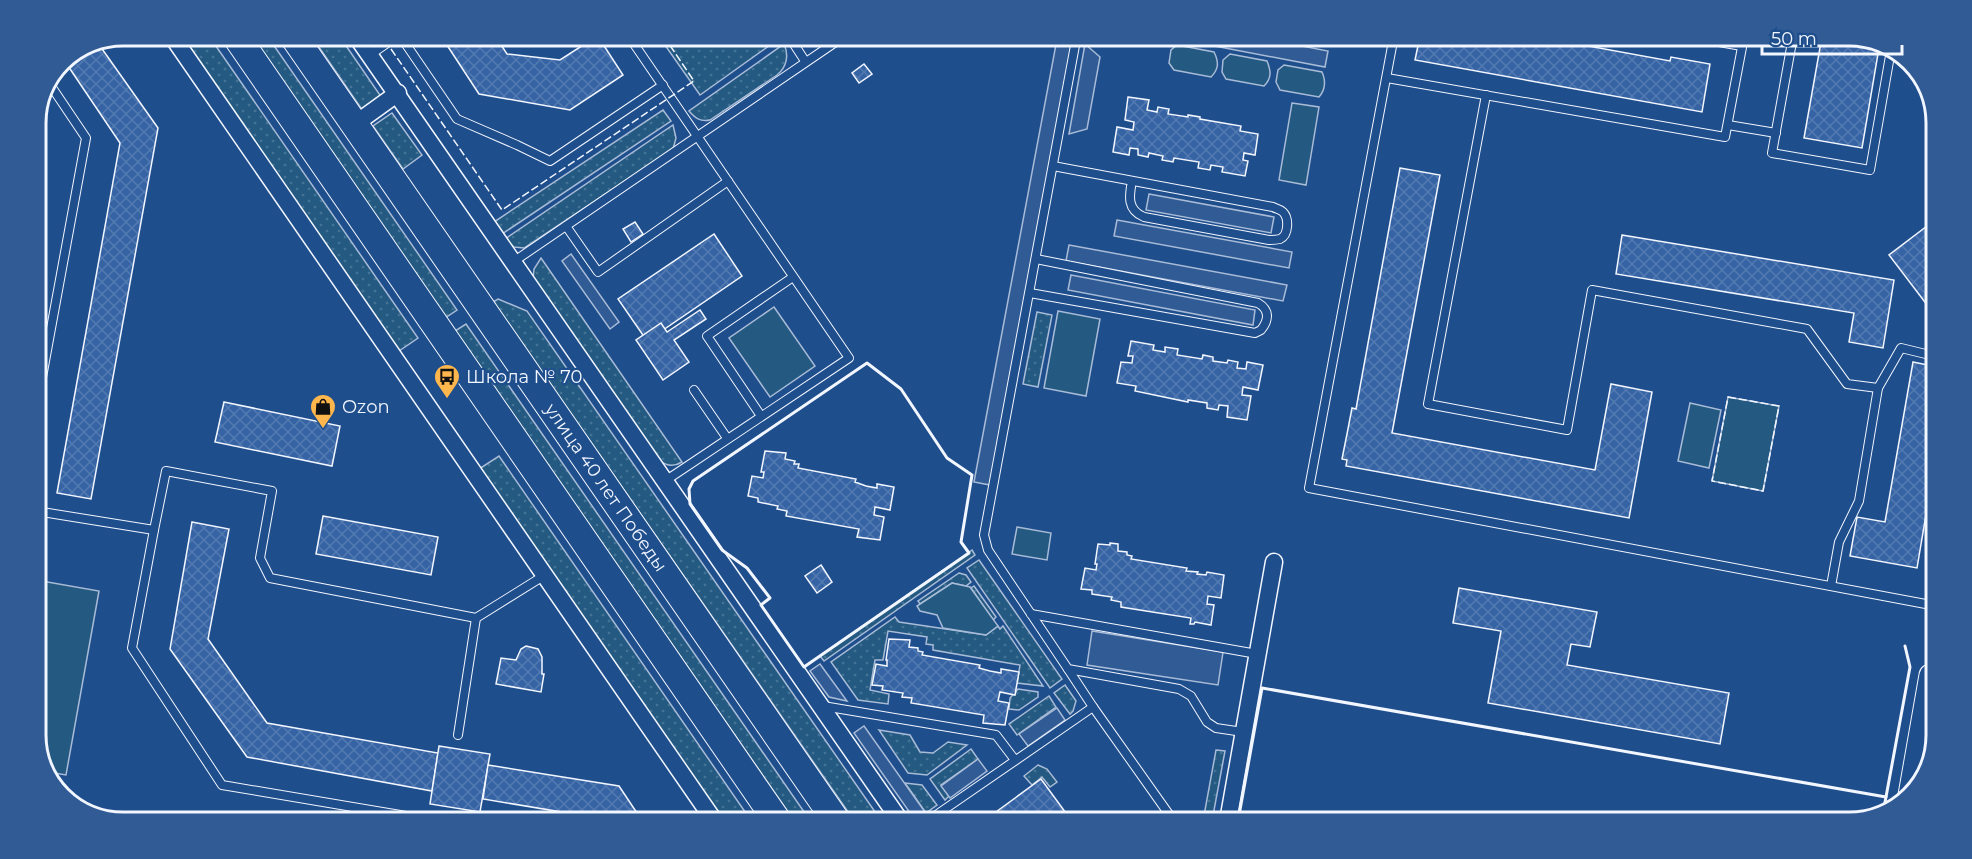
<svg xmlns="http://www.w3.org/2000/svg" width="1972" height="859" font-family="Montserrat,sans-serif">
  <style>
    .grass { fill: url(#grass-dots); stroke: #a8bbd7; stroke-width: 1.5 }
    .park { fill: #245a82; stroke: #a8bbd7; stroke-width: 1.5 }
    .parking { fill: #305b95; stroke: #a8bbd7; stroke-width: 1.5 }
    .building { fill: url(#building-cross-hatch); stroke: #f2f6ff; stroke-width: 1.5 }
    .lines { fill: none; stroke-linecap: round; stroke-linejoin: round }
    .service-casing { stroke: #f2f6ff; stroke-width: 10 }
    .minor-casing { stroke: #f2f6ff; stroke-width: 19 }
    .tertiary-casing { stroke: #f2f6ff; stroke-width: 23 }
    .primary-casing { stroke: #f2f6ff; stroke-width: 29 }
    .service { stroke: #1f4e8c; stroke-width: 8 }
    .minor { stroke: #1f4e8c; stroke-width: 16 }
    .tertiary { stroke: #1f4e8c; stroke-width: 21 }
    .primary { stroke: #1f4e8c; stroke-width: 27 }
    .fence { stroke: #f2f6ff; stroke-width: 1.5; stroke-dasharray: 8 3; stroke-linecap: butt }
    .wall { stroke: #f2f6ff; stroke-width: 3 }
    .labels { text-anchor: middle; stroke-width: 4.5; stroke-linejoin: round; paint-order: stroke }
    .poi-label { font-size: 18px; fill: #f2f6ff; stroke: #1f4e8c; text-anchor: start }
    .street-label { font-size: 18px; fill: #f2f6ff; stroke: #1f4e8c }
    .rim { fill: none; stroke: #f2f6ff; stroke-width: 3 }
  </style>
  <defs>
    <pattern id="grass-dots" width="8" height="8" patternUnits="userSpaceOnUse" patternTransform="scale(1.5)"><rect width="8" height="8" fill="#245a82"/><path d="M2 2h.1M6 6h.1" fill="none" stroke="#447295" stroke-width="1.8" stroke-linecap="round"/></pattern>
    <pattern id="building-cross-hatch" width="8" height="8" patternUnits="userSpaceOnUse" patternTransform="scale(1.5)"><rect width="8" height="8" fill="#3563a3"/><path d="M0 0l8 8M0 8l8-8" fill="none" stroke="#537ab1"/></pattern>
  </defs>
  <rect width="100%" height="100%" fill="#1f4e8c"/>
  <g class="grass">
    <polygon points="180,36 209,36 418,338 399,351"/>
    <polygon points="250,36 268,37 457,310 445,318"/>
    <polygon points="312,37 340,37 382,98 363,111"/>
    <polygon points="660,38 780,38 700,95"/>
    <path d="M784,44C789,55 787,67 777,75L710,120C700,122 695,118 689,111Z"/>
    <polygon points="663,110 671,121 502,234 494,222"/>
    <polygon points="392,113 422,155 403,169 373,126"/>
    <polygon points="673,125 676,138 673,149 524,248 514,247 505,239"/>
    <path d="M541,258L682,462C674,467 666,466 659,460L533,279L534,269Z"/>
    <polygon points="498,299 527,311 880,819 853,819 493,302"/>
    <polygon points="1037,312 1052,315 1038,387 1023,384"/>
    <polygon points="466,324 809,819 793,819 455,331"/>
    <polygon points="499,456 750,819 721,819 479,469"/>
    <polygon points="972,550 975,555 824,661 820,656"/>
    <polygon points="979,560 1062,679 1050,688 967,568"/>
    <polygon points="959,573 966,575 971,582 966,586 952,583 920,604 918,601"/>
    <polygon points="974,586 996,617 993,620 971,588"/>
    <polygon points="895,617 899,622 986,635 998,626 1000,629 1003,626 1043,686 1017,683 1020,665 933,650 933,645 926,644 927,637 888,631 883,660 875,660 870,690 889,694 888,704 858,700 831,662"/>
    <polygon points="1065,685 1076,701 1073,711 1070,714 1054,693"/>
    <polygon points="1018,689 1038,692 1038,697 1019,710 1009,709 1010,698"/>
    <polygon points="1049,696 1056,707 1017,735 1009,724"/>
    <polygon points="879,730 910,735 920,752 933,753 948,742 967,745 927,775 908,773"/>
    <polygon points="971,749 978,759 941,785 949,796 945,800 930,779"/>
    <polygon points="1216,750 1225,751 1212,821 1203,821"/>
    <polygon points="1038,765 1047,769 1057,782 1050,787 1042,777 1032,785 1024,776"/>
    <polygon points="905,783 922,785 937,805 926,813"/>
  </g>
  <g class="park">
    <path d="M1177,45L1214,52C1219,62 1219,69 1211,77L1174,70L1169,63L1171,50Z"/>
    <path d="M1230,54L1267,61C1271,71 1272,78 1264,86L1226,79L1222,72L1223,60Z"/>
    <path d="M1284,65L1322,72C1326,81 1325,90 1319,97L1280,90L1276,82L1278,70Z"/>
    <polygon points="1292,103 1319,107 1306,185 1279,180"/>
    <polygon points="774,307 815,366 770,397 729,338"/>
    <polygon points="1058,311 1100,319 1086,396 1044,388"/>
    <polygon points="1728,397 1779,406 1763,491 1712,481"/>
    <polygon points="1690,403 1721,410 1709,468 1678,461"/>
    <polygon points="1017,527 1051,533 1047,560 1012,554"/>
    <polygon points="36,580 99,591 66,775 48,772 36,742"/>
    <polygon points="952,583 970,587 998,626 986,635 943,628 937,615 920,611 917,606"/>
  </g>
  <g class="parking">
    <polygon points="1057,39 1073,40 990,485 974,482"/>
    <polygon points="1183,40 1271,40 1328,51 1325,67"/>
    <polygon points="1085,44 1100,57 1087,129 1069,134"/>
    <polygon points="1149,194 1274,217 1271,233 1146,210"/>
    <polygon points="1117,220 1292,252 1289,268 1114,236"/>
    <polygon points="1069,245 1287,285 1283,301 1066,261"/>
    <polygon points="571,254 619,322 610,329 562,261"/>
    <polygon points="1071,275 1255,310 1253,325 1068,290"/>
    <polygon points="1092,631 1223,652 1218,685 1087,665"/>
    <polygon points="820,664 847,701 829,697 810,671"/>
    <polygon points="1057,708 1065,720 1028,746 1019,734"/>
    <polygon points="864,726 925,812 915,820 854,733"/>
    <polygon points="978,759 987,771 950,798 941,786"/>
  </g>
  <g class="building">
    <polygon points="445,37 496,37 507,54 560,60 594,38 599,38 623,75 570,110 479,94 443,39"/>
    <polygon points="1419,41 1561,41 1670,61 1671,57 1710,64 1702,112 1415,60"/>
    <polygon points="1821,42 1880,42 1862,148 1804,138"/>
    <polygon points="100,46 158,128 91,499 57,493 120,143 64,60"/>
    <polygon points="864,64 872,74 859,83 852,73"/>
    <polygon points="1128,97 1149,100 1147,110 1157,112 1158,107 1169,109 1168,114 1188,117 1188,115 1200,117 1200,119 1241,126 1240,131 1258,134 1255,155 1244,153 1243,160 1248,161 1245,176 1222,172 1223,167 1211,165 1210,170 1198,168 1199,162 1174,158 1173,162 1162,160 1163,156 1149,153 1148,157 1138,155 1138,149 1130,148 1129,155 1113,152 1117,127 1133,130 1134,122 1125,120"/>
    <polygon points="1400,168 1440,175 1392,433 1595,470 1611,384 1652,392 1629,518 1346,466 1347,460 1342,459 1347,434 1352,408 1356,409"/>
    <polygon points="1935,220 1934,314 1889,255"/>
    <polygon points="635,222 643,234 631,242 623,229"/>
    <polygon points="714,234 742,276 647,341 618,299"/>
    <polygon points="1622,235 1894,280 1883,348 1849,342 1854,313 1616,274"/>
    <polygon points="700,310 706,319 674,340 689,362 663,380 636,340 661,323 667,332"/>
    <polygon points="1131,341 1154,345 1153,350 1165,352 1165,347 1178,349 1177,355 1202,359 1203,355 1213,357 1213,361 1227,363 1228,360 1238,362 1237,368 1246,369 1247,362 1263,365 1258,390 1243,387 1242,395 1251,396 1247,420 1227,417 1228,406 1219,405 1218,410 1207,408 1207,403 1188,400 1188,402 1135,391 1136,386 1117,383 1121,362 1132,363 1133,356 1128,356"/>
    <polygon points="1913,362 1933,366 1932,479 1917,568 1850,556 1857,517 1885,522"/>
    <polygon points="224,402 340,426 332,466 215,442"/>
    <polygon points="765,451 786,453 785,459 795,461 794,464 799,464 798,468 856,479 855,482 866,486 877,488 877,484 894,487 890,510 875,507 874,515 884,517 880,540 857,537 859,529 786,516 787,511 777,509 778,506 758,502 758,498 748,496 752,476 763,478 764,472 761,472"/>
    <polygon points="323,516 438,537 431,575 316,554"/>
    <polygon points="192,522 229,529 208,639 267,723 438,753 432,791 247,757 170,649"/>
    <polygon points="1110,543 1118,544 1118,551 1127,552 1127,555 1132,556 1131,559 1187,568 1186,571 1198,572 1197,574 1206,575 1207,572 1224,575 1221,598 1208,596 1207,604 1214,605 1211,625 1195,622 1194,624 1190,624 1191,618 1121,607 1121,602 1111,600 1112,597 1092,594 1092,590 1081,589 1085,568 1096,570 1097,564 1095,564 1098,544 1110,545"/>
    <polygon points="821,565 832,582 817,593 805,576"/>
    <polygon points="1459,588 1597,612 1590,647 1571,644 1567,665 1729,693 1720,744 1488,703 1501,631 1453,623"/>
    <polygon points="889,639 910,640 909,647 918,648 918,651 923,652 922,655 980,665 979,668 990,671 1001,673 1001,669 1019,672 1015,695 1000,692 998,701 1009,703 1005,725 983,723 984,715 911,703 912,698 902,697 903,693 882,690 883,686 872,685 876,664 887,666 887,660 886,660"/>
    <polygon points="526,646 538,649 542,657 542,674 544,674 541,692 496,684 501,658 516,660 521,649"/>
    <polygon points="439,746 490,754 480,812 430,804"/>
    <polygon points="488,765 619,786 641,819 598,818 483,799"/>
    <polygon points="1041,779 1071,820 985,820"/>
  </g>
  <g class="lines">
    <defs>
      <g id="service">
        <polyline points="401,37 457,119 517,145 550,161 663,85"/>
        <polyline points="630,38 849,358 665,481"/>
        <polyline points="790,38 805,61"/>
        <polyline points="1076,40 984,535 988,550 1068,669 1179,689 1191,696 1207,722 1216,728 1243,732"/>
        <polyline points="1393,41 1309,488 1931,605"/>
        <polyline points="1719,42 1742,46"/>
        <polyline points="1792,42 1772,153 1870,170 1891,50"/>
        <polyline points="370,55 396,37"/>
        <polyline points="1387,78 1725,137 1743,42"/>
        <polyline points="1486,95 1428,404 1567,430 1592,290 1807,329 1847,384 1878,388"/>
        <polyline points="1728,125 1776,133"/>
        <path d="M1053,166L1273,207C1276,209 1280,209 1283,212C1289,218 1289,235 1280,239C1276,240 1273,240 1269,240L1144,217C1127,210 1129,196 1132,181"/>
        <polyline points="566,226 598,272 728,181"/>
        <polyline points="513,262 840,39"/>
        <path d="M1030,293L1255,333L1261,330C1269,320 1270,310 1258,303L1036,259"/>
        <polyline points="694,390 727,438"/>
        <polyline points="36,410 86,138 51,86"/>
        <polyline points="761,416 707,336 793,277"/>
        <polyline points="36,511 154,530 166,471 272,491 260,558 270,578 476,618 545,575"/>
        <polyline points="154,530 132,648 222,785 418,818"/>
        <polyline points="1831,586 1839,542 1859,501 1878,388 1901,348 1934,356"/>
        <polyline points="1031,614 1257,654"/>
        <polyline points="823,706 996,735 1015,760"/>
        <polyline points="1093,707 1173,820"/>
        <polyline points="458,735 476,618"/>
        <polyline points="929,820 1093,707 1068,669"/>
      </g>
      <g id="minor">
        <polyline points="172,36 713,819"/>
        <polyline points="357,37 899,819"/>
        <polyline points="355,124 398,93"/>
        <polyline points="1228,821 1274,562"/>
      </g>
      <polyline id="tertiary" points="1909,795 1930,675"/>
      <g id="primary">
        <polyline points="236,36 776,819"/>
        <path id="s1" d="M294,37L835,819"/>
      </g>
    </defs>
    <use href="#service" class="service-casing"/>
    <use href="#minor" class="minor-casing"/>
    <use href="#tertiary" class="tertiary-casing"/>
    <use href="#primary" class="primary-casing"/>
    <use href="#service" class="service"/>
    <use href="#minor" class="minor"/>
    <use href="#tertiary" class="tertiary"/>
    <use href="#primary" class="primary"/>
    <g class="fence">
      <polyline points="391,49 502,210 694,81 665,38"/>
      <polygon points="1728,397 1779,406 1763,491 1712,481"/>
    </g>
    <g class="wall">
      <polygon points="867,363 901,389 947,458 972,475 961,542 969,553 804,667 761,605 770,598 747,568 722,550 690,504 689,489 693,481"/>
      <polyline points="1886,797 1910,667 1905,646"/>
      <polyline points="1238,821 1262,688 1886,797 1883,813"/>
    </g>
  </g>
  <defs>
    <symbol id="bus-pin" viewBox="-11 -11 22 30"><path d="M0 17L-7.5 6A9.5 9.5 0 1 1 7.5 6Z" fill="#ffb74d" stroke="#1f4e8c"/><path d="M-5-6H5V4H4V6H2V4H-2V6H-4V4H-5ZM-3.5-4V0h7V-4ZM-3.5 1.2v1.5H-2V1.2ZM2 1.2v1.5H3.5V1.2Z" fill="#111"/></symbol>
    <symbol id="shop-pin" viewBox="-11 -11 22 30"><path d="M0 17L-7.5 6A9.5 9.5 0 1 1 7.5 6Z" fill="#ffb74d" stroke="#1f4e8c"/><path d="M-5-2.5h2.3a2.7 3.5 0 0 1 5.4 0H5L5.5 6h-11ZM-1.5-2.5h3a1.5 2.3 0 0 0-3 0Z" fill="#111"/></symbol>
  </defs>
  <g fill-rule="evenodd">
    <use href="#bus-pin" x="432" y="362" width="30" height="40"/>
    <use href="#shop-pin" x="308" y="392" width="30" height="40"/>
  </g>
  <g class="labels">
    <g class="poi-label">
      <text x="466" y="383">Школа № 70</text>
      <text x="342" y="413">Ozon</text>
    </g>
    <g class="street-label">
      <text dy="6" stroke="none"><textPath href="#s1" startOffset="548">улица 40 лет Победы</textPath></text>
    </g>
  </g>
  <path d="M0 0H1972V859H0ZM123 46H1849A77 77 0 0 1 1926 123V735A77 77 0 0 1 1849 812H123A77 77 0 0 1 46 735V123A77 77 0 0 1 123 46Z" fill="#305b95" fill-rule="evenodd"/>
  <path class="rim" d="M123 46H1849A77 77 0 0 1 1926 123V735A77 77 0 0 1 1849 812H123A77 77 0 0 1 46 735V123A77 77 0 0 1 123 46Z"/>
  <path d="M1762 45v9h140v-9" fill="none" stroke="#f2f6ff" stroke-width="3"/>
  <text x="1771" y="45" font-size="18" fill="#f2f6ff" stroke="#1f4e8c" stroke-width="4.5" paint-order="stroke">50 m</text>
</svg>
